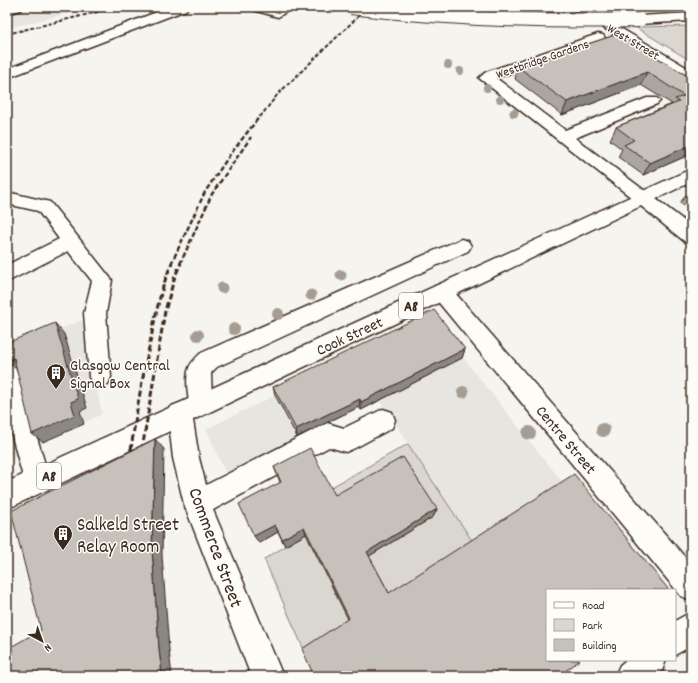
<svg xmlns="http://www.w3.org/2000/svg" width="698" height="683" font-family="Dekko,sans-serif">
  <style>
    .built { fill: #e7e5df }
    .green { fill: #dad6d0; stroke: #8a8077 }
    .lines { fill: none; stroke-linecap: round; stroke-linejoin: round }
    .minor-casing { stroke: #3b2a1e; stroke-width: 3 }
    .major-casing { stroke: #3b2a1e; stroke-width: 3 }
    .highway-casing { stroke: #3b2a1e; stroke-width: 3 }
    .minor { fill: #fdfcf7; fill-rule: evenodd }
    .major { fill: #fdfcf7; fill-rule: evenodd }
    .highway { fill: #fdfcf7; fill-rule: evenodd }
    .rail-far3 { stroke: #3b2a1e; stroke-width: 2; stroke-dasharray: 4 2; stroke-linecap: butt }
    .rail-far2 { stroke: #3b2a1e; stroke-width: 2.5; stroke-dasharray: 5 2.5; stroke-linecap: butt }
    .rail-far1 { stroke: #3b2a1e; stroke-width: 3; stroke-dasharray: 6 3; stroke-linecap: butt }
    .rail { stroke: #3b2a1e; stroke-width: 4; stroke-dasharray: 8 4; stroke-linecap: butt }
    .highway-bridge-casing { stroke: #3b2a1e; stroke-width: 16; stroke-linecap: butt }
    .highway-bridge { stroke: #fdfcf7; stroke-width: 14 }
    .tree { fill: #a59d94 }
    .wall { fill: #aba6a1; stroke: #3b2a1e }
    .shaded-wall { fill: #8b8783; stroke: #3b2a1e }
    .building { fill: #c7c1bb; stroke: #3b2a1e }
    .labels { text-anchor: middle; stroke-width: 3; stroke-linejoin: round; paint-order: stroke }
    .far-street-label { font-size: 13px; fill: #3b2a1e; stroke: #fdfcf7 }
    .shield { fill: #fdfcf7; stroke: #75695f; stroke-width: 1 }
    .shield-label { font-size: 15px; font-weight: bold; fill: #3b2a1e }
    .street-label { font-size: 16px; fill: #3b2a1e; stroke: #fdfcf7 }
    .poi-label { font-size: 16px; fill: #3b2a1e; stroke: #fdfcf7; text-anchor: start }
    .near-poi-label { font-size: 19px; fill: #3b2a1e; stroke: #fdfcf7; text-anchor: start }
    .near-street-label { font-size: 19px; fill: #3b2a1e; stroke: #fdfcf7 }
  </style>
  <rect width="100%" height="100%" fill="#f5f4ee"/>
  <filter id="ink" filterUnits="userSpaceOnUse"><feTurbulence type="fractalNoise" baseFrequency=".025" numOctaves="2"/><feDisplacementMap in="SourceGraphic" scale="8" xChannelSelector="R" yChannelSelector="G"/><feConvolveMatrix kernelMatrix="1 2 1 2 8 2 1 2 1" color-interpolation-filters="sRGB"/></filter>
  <g filter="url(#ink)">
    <g class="built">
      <polygon points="7,7 98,7 7,28"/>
      <polygon points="432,319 649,590 547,590 547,676 473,541 379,400 361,410 359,407 227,476 206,429"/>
      <polygon points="82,320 102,414 7,459 7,351"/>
    </g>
    <g class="green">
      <polygon points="691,26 691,61 635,27"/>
      <polygon points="408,444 473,542 387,597 366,558 432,517 336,504 328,489"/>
      <polygon points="306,534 349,621 304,650 264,559"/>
    </g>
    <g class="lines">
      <defs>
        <g id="minor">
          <polygon points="7,7 23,7 21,10 7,14"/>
          <polygon points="170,7 188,7 186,10 7,78 7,69"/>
          <polygon points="251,7 276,9 294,7 278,17 253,10"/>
          <polygon points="570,7 585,7 691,70 691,80 686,79"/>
          <polygon points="598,34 603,35 605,38 603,41 496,78 565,130 647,98 657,98 660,101 657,104 575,138 649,194 652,198 649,202 643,204 637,202 479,78 486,72"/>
          <polygon points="7,192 50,202 112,280 106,313 111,377 108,384 100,387 92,384 89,377 84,313 92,281 68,251 7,282 7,265 59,239 38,211 7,204"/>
          <path d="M461,239L468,241L471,246L468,251L217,367L211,373L212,404L208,412L200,415L192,412C188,403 185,377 189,368C191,362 196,358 201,353Z"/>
          <polygon points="442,284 449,286 691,564 691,600 681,596 435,298 432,292 435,286"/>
          <polygon points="7,364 15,367 18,374 50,481 46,490 37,494 28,490 24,481 7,417"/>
          <polygon points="180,403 188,406 192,414 199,458 206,485 327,423 344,428 383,409 392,412 395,420 392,428 355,448 346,452 329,447 213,510 283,676 251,676 184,504 173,458 168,414 172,406"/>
        </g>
        <g id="major">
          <polygon points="691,169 691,182 656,199 691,226 691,243 684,241 641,206 7,509 7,482"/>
          <polygon points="691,612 691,646 675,655 675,621"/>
          <polygon points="626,660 666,660 662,671 656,676 615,676 620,665"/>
        </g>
        <g id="highway">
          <path d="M610,7H631C627,13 614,13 610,7Z"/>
          <polygon points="691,13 691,21 639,24 632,20 639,16"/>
        </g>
      </defs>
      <use href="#minor" class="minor-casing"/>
      <use href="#major" class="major-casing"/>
      <use href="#highway" class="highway-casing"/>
      <use href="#minor" class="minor"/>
      <use href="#major" class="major"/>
      <use href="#highway" class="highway"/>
      <g class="rail-far3">
        <polyline points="7,34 118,7"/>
        <polyline points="260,117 278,94 368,7"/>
      </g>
      <g class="rail-far2">
        <polyline points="171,264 205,192 229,156 260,116"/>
        <polyline points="180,264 212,194 251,137"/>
      </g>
      <g class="rail-far1">
        <path d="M131,450C136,412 143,375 151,338C156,313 161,287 172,263"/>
        <polyline points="142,450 165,311 175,276 181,263"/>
      </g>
      <g class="rail">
        <polyline points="141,456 142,449"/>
        <polyline points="129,462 131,449"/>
      </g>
      <defs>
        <path id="highway-bridge" d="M351,7C447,19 542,22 639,20"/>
      </defs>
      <use href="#highway-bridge" class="highway-bridge-casing"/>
      <use href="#highway-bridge" class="highway-bridge"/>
    </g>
    <g class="tree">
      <circle cx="448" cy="65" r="4"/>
      <circle cx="460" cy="71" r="4"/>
      <circle cx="487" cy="88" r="4"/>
      <circle cx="500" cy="99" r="4"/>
      <circle cx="514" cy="113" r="4.5"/>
      <circle cx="341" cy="275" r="5.5"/>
      <circle cx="222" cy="288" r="5.5"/>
      <circle cx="311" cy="295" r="5.5"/>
      <circle cx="278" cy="314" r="6"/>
      <circle cx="234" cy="329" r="6"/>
      <circle cx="198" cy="335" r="6"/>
      <circle cx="463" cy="392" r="6"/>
      <circle cx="603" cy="430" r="7"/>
      <circle cx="529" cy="433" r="7"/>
    </g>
    <g class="wall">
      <polygon points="618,34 691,78 691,154 643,175 618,157 622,149 610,140 616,127 672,104 641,85 562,115 515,79 518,67"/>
      <polygon points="691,190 691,211 680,203 689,191"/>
      <polygon points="465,349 462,358 361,410 359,407 297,437 275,395 273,387"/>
      <polygon points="274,467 335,495 437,509 433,517 369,556 389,593 348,619 306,534 285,546 278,532 259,543 280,482"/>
    </g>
    <g class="shaded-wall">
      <polygon points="647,72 641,85 562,115 567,102"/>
      <polygon points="691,145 691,154 643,175 650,163"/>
      <polygon points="55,323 64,334 87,408 80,411 84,424 43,442 32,434 71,402"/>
      <polygon points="465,349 462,358 361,410 361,402"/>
      <polygon points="14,358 18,371 7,361"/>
      <polygon points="360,399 359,407 297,437 296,429"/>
      <polygon points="155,439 164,449 162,555 169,650 172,676 162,676 159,649 152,549"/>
      <polygon points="437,509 433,517 366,558 367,552"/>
      <polygon points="275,525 278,532 259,543 254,536"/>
      <polygon points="304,527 306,534 285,546 282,539"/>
    </g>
    <g class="building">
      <polygon points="618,34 691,78 691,145 650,163 624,145 634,140 616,127 679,102 675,99 684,96 647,72 567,102 518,67"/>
      <polygon points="434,310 465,349 361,402 360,399 296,429 273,387"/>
      <polygon points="55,323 78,399 71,402 75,415 32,434 14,358 7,361 7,343"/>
      <polygon points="155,439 152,549 159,649 162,676 7,676 7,649 41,630 11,511"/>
      <polygon points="310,448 335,495 403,457 437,509 367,552 389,593 574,474 669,590 547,590 547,660 580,660 559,676 314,676 302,649 349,618 304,527 282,539 275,525 254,536 239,504 281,482 274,467"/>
    </g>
  </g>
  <defs>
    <symbol id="building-pin" viewBox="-11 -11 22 30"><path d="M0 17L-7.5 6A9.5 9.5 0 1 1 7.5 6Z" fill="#3b2a1e" stroke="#fdfcf7"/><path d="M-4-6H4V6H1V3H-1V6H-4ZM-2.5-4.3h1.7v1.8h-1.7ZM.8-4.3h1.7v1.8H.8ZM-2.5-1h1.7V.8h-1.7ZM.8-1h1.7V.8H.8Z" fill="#fff"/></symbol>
  </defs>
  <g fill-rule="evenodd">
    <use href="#building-pin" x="45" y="362" width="22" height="30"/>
    <use href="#building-pin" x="52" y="523" width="22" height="30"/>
  </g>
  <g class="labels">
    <g class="far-street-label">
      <text transform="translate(634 41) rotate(31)" y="5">West Street</text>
      <text transform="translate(542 58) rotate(-19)" y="5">Westbridge Gardens</text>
    </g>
    <g class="shield">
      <rect x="399" y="293" width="24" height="26" rx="3"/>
      <rect x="37" y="463" width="24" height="26" rx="3"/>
    </g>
    <g class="shield-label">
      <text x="411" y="311">A8</text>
      <text x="49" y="481">A8</text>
    </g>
    <g class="street-label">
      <text transform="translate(349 335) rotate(-25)" y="6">Cook Street</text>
      <text transform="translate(567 439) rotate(50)" y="6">Centre Street</text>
    </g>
    <g class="poi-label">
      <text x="70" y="370">Glasgow Central<tspan x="70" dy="18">Signal Box</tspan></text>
    </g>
    <g class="near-poi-label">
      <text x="77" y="530">Salkeld Street<tspan x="77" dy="22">Relay Room</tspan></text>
    </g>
    <g class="near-street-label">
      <text transform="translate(217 547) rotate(70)" y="7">Commerce Street</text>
    </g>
  </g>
  <rect width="698" height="683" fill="none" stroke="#fdfcf7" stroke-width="24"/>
  <rect x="12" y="12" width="674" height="659" fill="none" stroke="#3b2a1e" stroke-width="1.5" filter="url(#ink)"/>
  <rect x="546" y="589" width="130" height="72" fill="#fdfcf7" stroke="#afa8a0"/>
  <rect x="554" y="602" width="20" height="6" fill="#fdfcf7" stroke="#afa8a0"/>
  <text x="582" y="609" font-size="12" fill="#3b2a1e">Road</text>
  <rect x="554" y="619" width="20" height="12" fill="#dad6d0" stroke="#afa8a0"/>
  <text x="582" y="629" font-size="12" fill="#3b2a1e">Park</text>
  <rect x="554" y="639" width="20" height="12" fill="#c7c1bb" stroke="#afa8a0"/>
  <text x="582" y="649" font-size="12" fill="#3b2a1e">Building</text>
  <g transform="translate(42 641) rotate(139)" stroke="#fdfcf7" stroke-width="3" paint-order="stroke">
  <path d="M0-3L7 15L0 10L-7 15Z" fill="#3b2a1e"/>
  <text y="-6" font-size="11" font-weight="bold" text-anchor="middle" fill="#3b2a1e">N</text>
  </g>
</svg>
